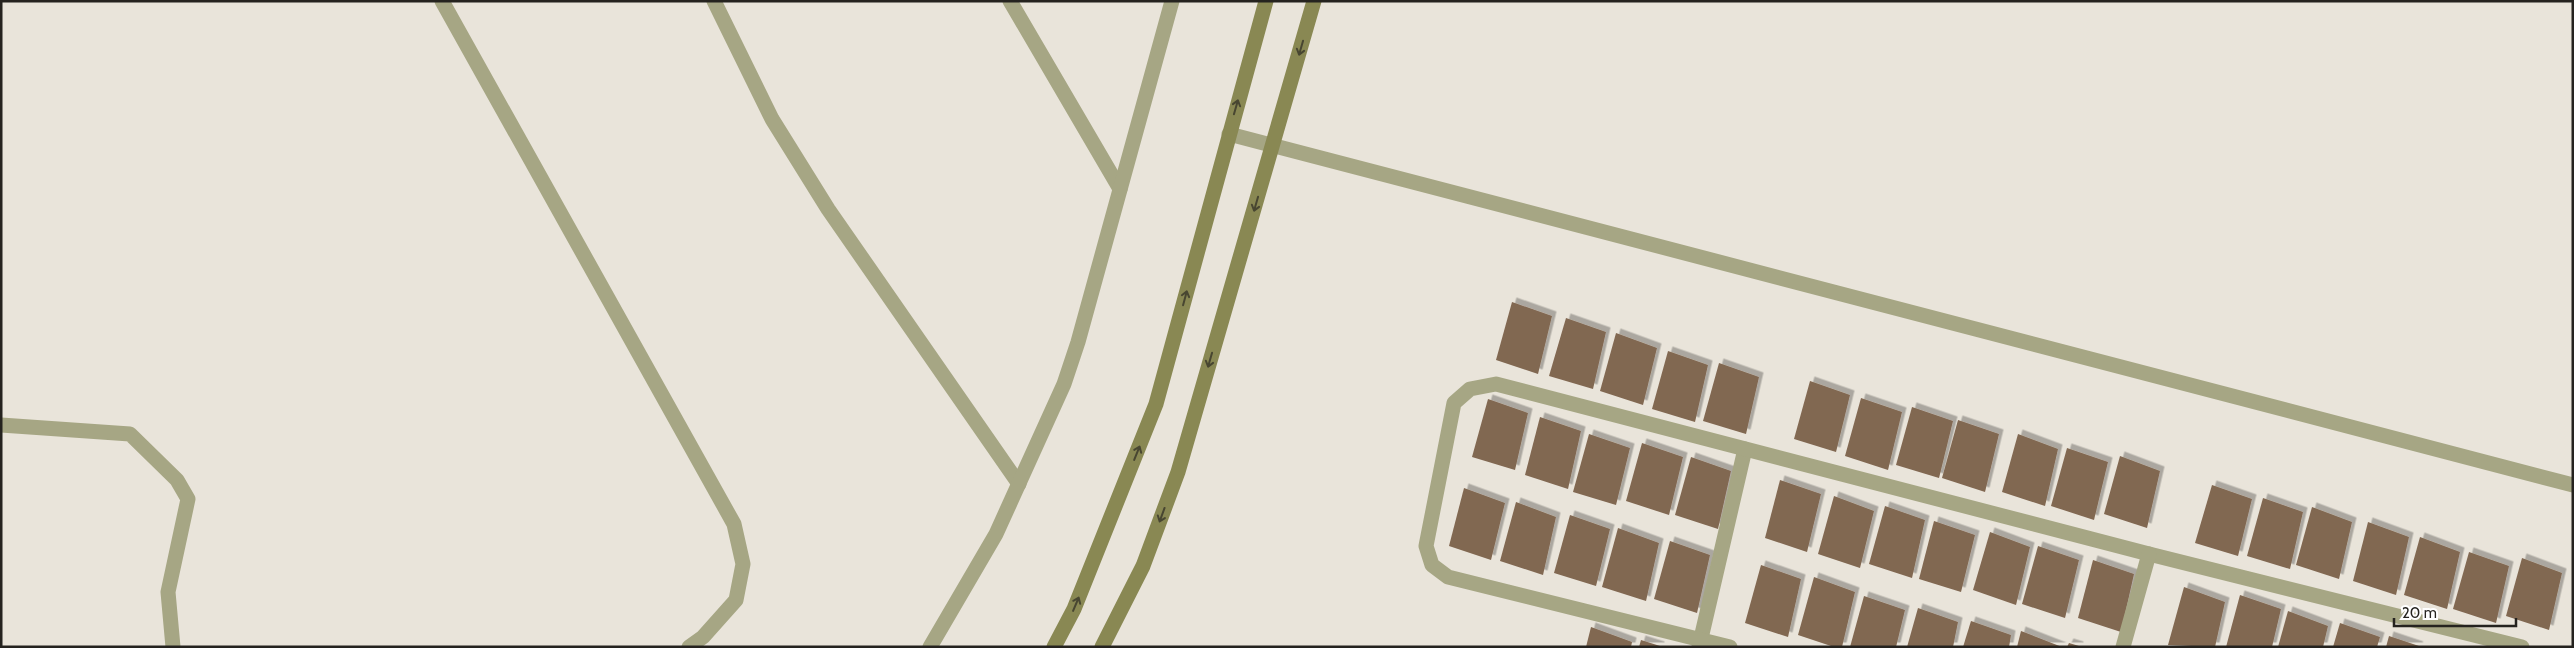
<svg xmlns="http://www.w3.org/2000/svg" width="2574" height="648" font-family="Cabin,sans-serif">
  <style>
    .building { fill: #816751; filter: url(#shadow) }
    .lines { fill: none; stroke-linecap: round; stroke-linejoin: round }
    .lane { stroke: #a6a684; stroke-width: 15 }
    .street { stroke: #a6a684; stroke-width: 15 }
    .secondary { stroke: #898853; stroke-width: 15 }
    .oneway { stroke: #484631 }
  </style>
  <defs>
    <filter id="shadow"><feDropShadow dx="4.5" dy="-4.5" stdDeviation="0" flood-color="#0004"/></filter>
  </defs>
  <rect width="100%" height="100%" fill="#e9e4da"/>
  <g class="building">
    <polygon points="1512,302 1552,316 1538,374 1496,360"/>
    <polygon points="1566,318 1606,332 1593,389 1549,376"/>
    <polygon points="1616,333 1657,348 1643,405 1600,391"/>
    <polygon points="1668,351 1708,365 1695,422 1652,409"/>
    <polygon points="1719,363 1759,377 1746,434 1703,421"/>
    <polygon points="1810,381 1850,395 1836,452 1794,439"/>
    <polygon points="1861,398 1902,412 1888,470 1845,456"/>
    <polygon points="1488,399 1528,413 1515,470 1472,457"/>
    <polygon points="1912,407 1953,421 1939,478 1896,465"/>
    <polygon points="1540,417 1581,431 1568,489 1525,475"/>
    <polygon points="1958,420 1999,434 1985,492 1942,478"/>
    <polygon points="1589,434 1630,448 1616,505 1573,492"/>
    <polygon points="2018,434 2058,449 2045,506 2002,492"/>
    <polygon points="1642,443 1683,457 1669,515 1626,501"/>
    <polygon points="2067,448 2108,462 2094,520 2051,506"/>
    <polygon points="2120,456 2160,471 2147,528 2104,514"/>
    <polygon points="1691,457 1731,471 1718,529 1675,515"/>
    <polygon points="1780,480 1821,494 1807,552 1765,538"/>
    <polygon points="2212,485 2252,499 2238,556 2195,543"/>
    <polygon points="1464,488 1505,503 1491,560 1449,546"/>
    <polygon points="1834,496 1874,511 1860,568 1818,554"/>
    <polygon points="2263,498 2303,512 2290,569 2247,556"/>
    <polygon points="1516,502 1556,517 1543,575 1500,561"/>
    <polygon points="1885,506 1925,520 1912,578 1869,564"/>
    <polygon points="2312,507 2352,522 2339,579 2296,565"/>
    <polygon points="1570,515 1610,529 1596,586 1554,573"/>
    <polygon points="1934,521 1975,535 1961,592 1919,579"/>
    <polygon points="2368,522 2409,537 2396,595 2353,581"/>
    <polygon points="1618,528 1659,543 1646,601 1602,587"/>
    <polygon points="1990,532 2030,547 2016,605 1973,590"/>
    <polygon points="2420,537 2460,552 2447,609 2404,595"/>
    <polygon points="1670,541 1710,555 1697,613 1654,599"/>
    <polygon points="2038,546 2079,560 2065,618 2022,604"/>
    <polygon points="2469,552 2509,566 2496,623 2453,609"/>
    <polygon points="2522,558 2562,573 2549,630 2506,616"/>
    <polygon points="2093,560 2134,574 2121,632 2078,618"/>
    <polygon points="1761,565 1801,579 1788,637 1745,623"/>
    <polygon points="1814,577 1855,592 1842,647 1834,647 1798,635"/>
    <polygon points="2184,587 2225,602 2215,647 2168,645"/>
    <polygon points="2240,595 2281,609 2272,647 2226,647"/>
    <polygon points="1864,596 1905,610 1896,647 1850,647"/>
    <polygon points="1918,608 1958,622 1953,647 1907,647"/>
    <polygon points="2288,611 2328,626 2323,647 2278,647"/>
    <polygon points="1971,621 2011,635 2009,647 1963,647"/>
    <polygon points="2340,623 2380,637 2377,647 2333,647"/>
    <polygon points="1591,627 1632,642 1631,647 1586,647"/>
    <polygon points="2021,631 2062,647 2017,647"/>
    <polygon points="2389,636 2419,646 2418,647 2386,647"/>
    <polygon points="1641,640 1660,646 1660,647 1639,647"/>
    <polygon points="2069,643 2079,646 2079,647 2067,647"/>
  </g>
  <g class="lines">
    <polyline class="lane" points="1229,134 2573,485"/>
    <g class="street">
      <polyline points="442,1 734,524 743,564 736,600 703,637 689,647"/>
      <polyline points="714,1 772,119 828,209 1019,484"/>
      <polyline points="1010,1 1120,189"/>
      <polyline points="1,425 130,434 177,480 188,499 168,592 173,647"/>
      <polyline points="930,647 996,534 1064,384 1078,342 1172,1"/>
      <polyline points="1699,647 1745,449"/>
      <polyline points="1730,647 1448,577 1432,565 1426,546 1454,403 1470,389 1496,384 2149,554 2522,647"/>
      <polyline points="2123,647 2149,554"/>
    </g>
    <g class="secondary">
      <polyline points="1054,647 1074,609 1156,404 1266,1"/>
      <polyline points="1102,647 1143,566 1178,472 1314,1"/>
    </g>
  </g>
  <defs><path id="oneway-shaft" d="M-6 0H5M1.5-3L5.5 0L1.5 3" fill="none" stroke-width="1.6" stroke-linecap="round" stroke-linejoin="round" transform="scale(1.25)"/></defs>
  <g class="oneway">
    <use href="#oneway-shaft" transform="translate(1301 48) rotate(106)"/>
    <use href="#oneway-shaft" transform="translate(1236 107) rotate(-74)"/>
    <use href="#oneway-shaft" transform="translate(1256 204) rotate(106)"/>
    <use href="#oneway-shaft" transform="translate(1185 298) rotate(-75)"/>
    <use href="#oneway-shaft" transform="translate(1210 360) rotate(106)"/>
    <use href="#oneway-shaft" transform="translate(1137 453) rotate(-68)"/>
    <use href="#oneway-shaft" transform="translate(1162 515) rotate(110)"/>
    <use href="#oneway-shaft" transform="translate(1076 604) rotate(-67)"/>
  </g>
  <rect width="2574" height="648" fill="none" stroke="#25231f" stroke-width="5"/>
  <path d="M2394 618v8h122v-8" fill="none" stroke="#25231f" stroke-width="2.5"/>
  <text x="2402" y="618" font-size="15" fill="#25231f" stroke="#ffffff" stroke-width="4" paint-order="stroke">20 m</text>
</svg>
